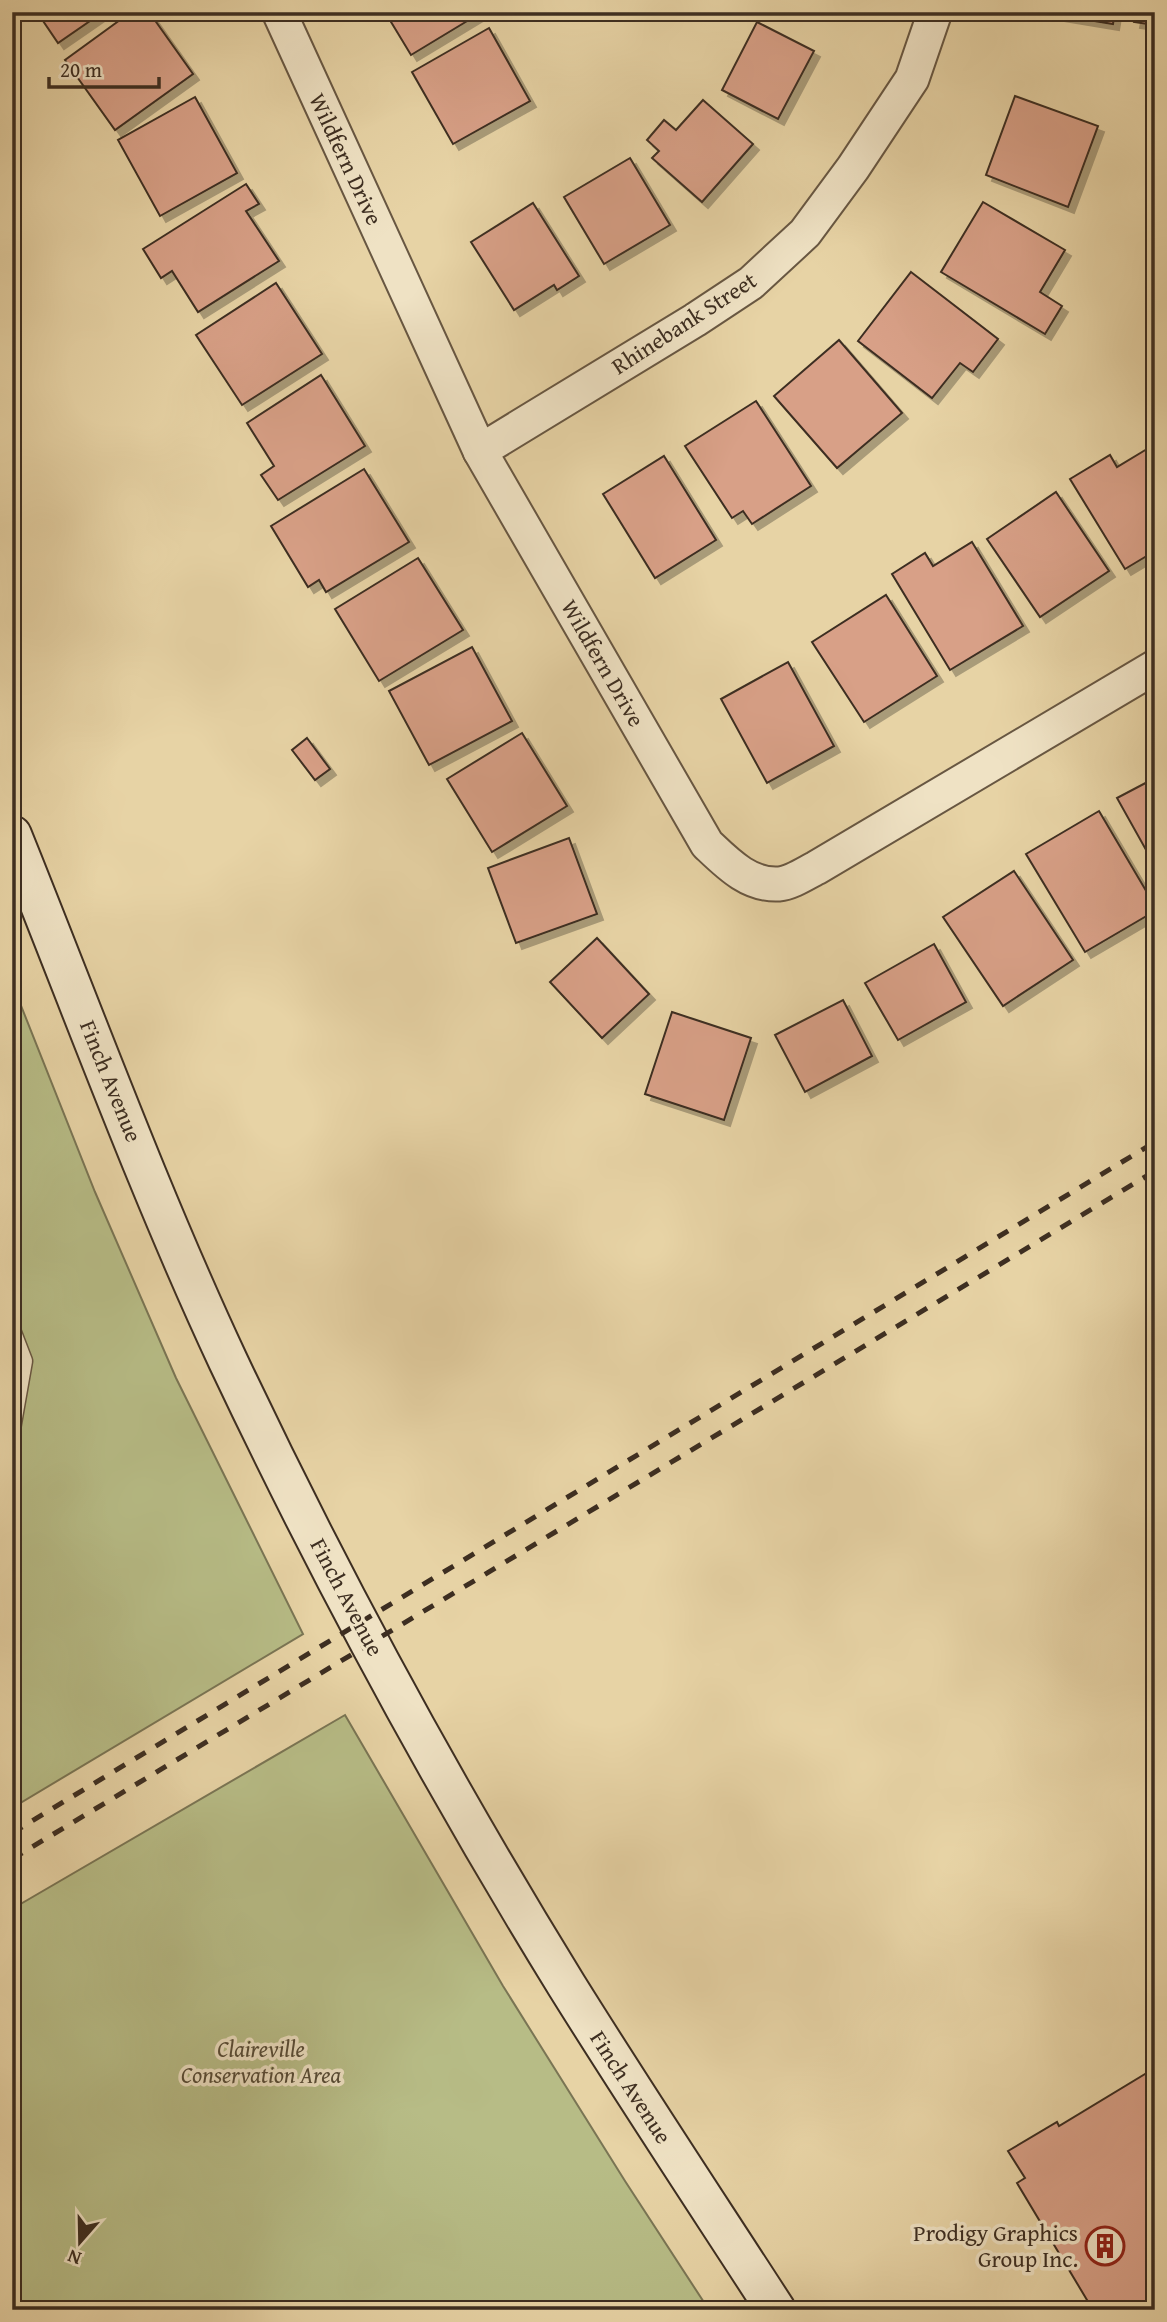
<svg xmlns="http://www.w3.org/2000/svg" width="1167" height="2322" font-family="'Gentium Book Plus',serif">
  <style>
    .green { fill: #b7bc86; stroke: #7a7554; stroke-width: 2 }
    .building { fill: #d8a087; stroke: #3d2e21; stroke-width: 2; filter: url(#shadow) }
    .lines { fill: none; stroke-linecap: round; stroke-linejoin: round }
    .lane-casing { stroke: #685742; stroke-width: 19 }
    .street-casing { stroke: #685742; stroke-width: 37 }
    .secondary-casing { stroke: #3d2e21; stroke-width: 42 }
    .lane { stroke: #efe2c4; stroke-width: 16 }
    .street { stroke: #efe2c4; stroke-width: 33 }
    .secondary { stroke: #efe2c4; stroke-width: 38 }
    .rail { stroke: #3d2e21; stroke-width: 5; stroke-dasharray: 12 12; stroke-linecap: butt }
    .labels { text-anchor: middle; stroke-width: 7; stroke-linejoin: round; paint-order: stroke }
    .street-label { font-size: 23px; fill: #3d2e21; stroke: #efe2c4 }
    .park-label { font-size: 23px; font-style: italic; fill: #554a35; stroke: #efe2c4 }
    .poi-label { font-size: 23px; fill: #3d2e21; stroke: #efe2c4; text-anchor: end }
  </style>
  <defs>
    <filter id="shadow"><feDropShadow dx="6" dy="6" stdDeviation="0" flood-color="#0004"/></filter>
  </defs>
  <rect width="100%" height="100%" fill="#e7d3a5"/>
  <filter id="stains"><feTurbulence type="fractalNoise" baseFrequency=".00286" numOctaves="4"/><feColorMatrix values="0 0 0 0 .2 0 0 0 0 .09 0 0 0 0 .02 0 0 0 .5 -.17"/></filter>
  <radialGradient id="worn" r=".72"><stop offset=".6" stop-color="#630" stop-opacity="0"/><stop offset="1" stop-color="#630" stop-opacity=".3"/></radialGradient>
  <g class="green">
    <polygon points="12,983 95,1192 176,1378 303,1634 12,1808"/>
    <polygon points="345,1715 503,1986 625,2181 709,2310 12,2310 12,1909"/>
  </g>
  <g class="building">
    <polygon points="37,12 103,12 58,43"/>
    <polygon points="131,12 149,12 193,74 115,130 65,60"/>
    <polygon points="385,12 482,12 411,55"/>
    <polygon points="1040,12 1115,12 1113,24"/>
    <polygon points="1136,12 1155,12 1155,25 1134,22"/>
    <polygon points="757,22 814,51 778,119 722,90"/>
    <polygon points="489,28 530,101 453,144 412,72"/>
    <polygon points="1015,96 1098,126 1068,207 986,175"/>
    <polygon points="195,97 237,173 160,216 118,140"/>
    <polygon points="703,100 753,144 702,202 652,158 659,151 647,140 664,120 676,130"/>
    <polygon points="630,158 670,225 604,264 564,197"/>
    <polygon points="246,184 259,204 246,211 279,261 198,312 172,271 161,278 143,249"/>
    <polygon points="983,202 1065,250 1040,292 1062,306 1045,334 941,272"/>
    <polygon points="533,203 579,276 557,290 554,285 514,310 471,242"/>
    <polygon points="911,272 998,339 973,372 960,363 932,398 858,341"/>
    <polygon points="276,283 322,354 242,405 196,335"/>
    <polygon points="839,340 902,413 837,468 774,396"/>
    <polygon points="321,375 365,446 278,500 261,475 274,466 247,423"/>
    <polygon points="756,401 811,486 752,524 743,511 732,518 685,446"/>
    <polygon points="1147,449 1155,461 1155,551 1125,569 1070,479 1110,455 1117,467"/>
    <polygon points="664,456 716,540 655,578 603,494"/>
    <polygon points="364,469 409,542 326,592 319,580 308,587 271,526"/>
    <polygon points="1056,492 1109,571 1040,617 987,539"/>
    <polygon points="972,542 1023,626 950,670 892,574 925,553 933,566"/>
    <polygon points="418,558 463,630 379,681 335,609"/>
    <polygon points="886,595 937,676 864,722 812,642"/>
    <polygon points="472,647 512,721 429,765 389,691"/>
    <polygon points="788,662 834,746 767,783 721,699"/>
    <polygon points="522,733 567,806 492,852 447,779"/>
    <polygon points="307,738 330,769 315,780 292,750"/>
    <polygon points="1155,778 1155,866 1117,798"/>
    <polygon points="1099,811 1155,906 1155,911 1085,952 1026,854"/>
    <polygon points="569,838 597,914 516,943 488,868"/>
    <polygon points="1014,871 1073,960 1003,1006 943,917"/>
    <polygon points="597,938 649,994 602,1038 550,982"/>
    <polygon points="934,944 966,1002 898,1040 865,983"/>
    <polygon points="843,1000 872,1056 805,1092 775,1035"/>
    <polygon points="672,1012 751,1038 724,1120 645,1094"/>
    <polygon points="1155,2068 1155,2310 1093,2310 1017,2183 1025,2178 1008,2151 1057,2122 1059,2126"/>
  </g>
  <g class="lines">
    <defs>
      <polyline id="lane" points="12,1330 24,1361 12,1429"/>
      <g id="street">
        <path d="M279,12L480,451L707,844C727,863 749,886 779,884C791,883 806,873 816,868L1155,667"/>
        <polyline points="480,451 695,320 751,283 805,233 853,168 912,79 935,12"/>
      </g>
      <path id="secondary" d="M12,835C83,1011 148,1190 228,1361C329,1575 443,1785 567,1986C635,2095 706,2202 776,2310"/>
    </defs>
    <use href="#lane" class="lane-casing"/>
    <use href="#street" class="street-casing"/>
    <use href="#secondary" class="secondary-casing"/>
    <use href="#lane" class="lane"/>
    <use href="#street" class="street"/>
    <use href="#secondary" class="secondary"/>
    <g class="rail">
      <polyline points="12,1833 1155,1142"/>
      <polyline points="12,1859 1155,1171"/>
    </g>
  </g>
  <defs>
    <symbol id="building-ring" viewBox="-11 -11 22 22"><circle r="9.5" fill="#efe2c4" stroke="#8f2418" stroke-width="1.5"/><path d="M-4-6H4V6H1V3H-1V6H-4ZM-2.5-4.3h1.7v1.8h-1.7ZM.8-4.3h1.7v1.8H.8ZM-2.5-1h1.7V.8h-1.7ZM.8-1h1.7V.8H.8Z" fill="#8f2418"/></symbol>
  </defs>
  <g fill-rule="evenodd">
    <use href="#building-ring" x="1083" y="2224" width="44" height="44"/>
  </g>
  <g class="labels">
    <g class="street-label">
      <text transform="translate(346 159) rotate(65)" y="8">Wildfern Drive</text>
      <text transform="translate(684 323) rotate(-33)" y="8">Rhinebank Street</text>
      <text transform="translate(603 663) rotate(60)" y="8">Wildfern Drive</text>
      <text transform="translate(111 1081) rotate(68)" y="8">Finch Avenue</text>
      <text transform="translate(347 1597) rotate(62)" y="8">Finch Avenue</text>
      <text transform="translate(631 2087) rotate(57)" y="8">Finch Avenue</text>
    </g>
    <g class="park-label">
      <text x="261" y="2057">Claireville<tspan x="261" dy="26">Conservation Area</tspan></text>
    </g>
    <g class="poi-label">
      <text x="1078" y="2241">Prodigy Graphics<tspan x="1078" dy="26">Group Inc.</tspan></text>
    </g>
  </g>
  <rect width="1167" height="2322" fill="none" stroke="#e7d3a5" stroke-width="42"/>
  <rect x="14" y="14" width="1139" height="2294" fill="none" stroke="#3d2e21" stroke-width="3.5"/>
  <rect x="21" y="21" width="1125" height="2280" fill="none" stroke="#3d2e21" stroke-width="2"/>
  <g transform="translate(80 2242) rotate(200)" stroke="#efe2c4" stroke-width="5" paint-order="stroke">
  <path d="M0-5L12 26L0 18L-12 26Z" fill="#3d2e21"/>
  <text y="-10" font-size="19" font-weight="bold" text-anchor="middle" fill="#3d2e21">N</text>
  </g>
  <path d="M49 77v10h110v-10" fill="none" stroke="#3d2e21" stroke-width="3.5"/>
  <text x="60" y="77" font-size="21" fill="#3d2e21" stroke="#efe2c4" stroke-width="5" paint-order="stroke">20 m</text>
  <rect width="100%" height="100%" filter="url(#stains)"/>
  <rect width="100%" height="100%" fill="url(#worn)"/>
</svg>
